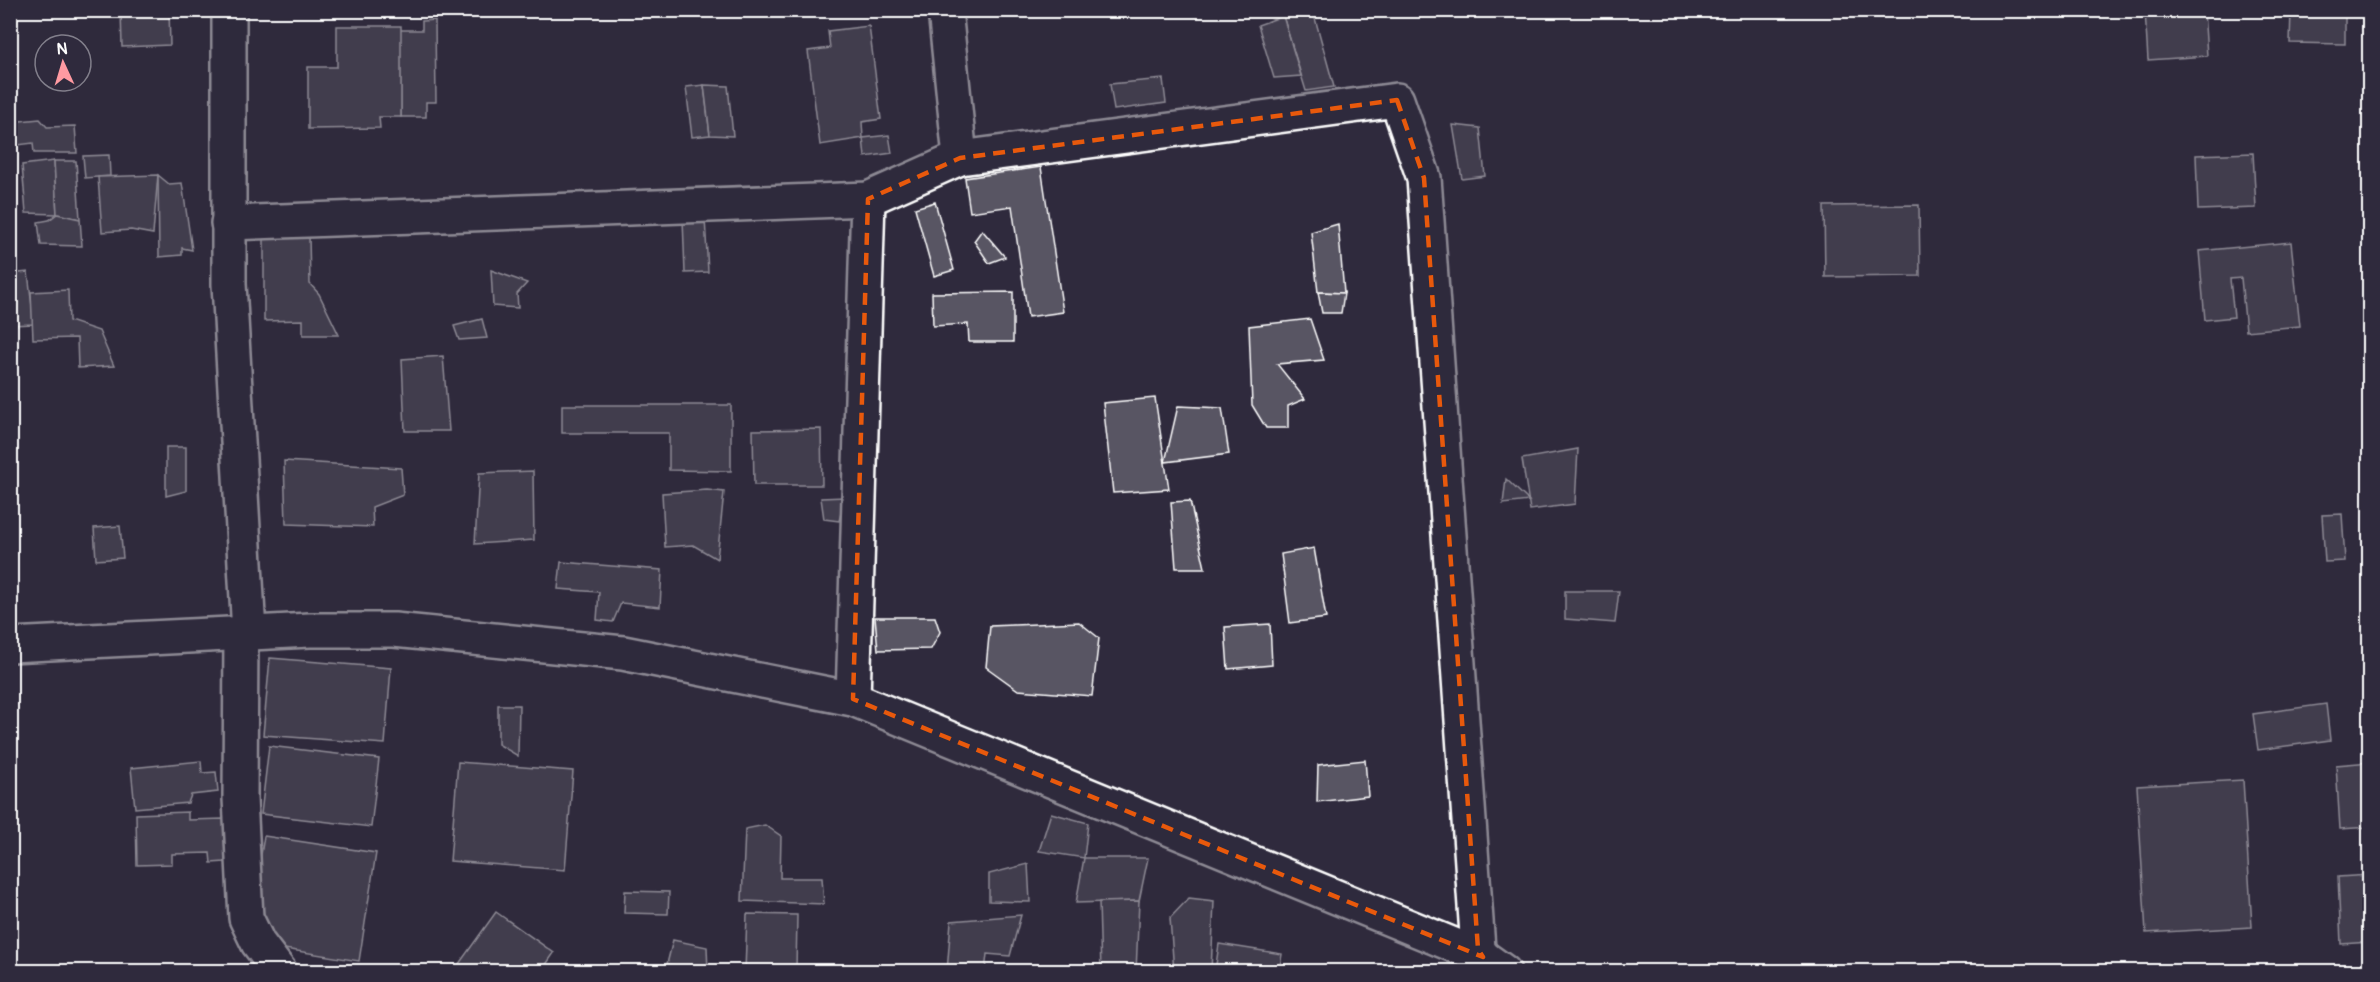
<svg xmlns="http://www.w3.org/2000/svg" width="2380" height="982" font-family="Pangolin,sans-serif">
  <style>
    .building { fill: #595564; stroke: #fff; stroke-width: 1.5 }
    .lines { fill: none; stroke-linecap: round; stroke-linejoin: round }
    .minor-casing { stroke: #fff; stroke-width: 38 }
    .minor { stroke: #2f2a3d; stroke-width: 33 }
    .marked { fill: none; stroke: #e8590c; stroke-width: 4.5; stroke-dasharray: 12 8; stroke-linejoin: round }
  </style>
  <rect width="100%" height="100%" fill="#2f2a3d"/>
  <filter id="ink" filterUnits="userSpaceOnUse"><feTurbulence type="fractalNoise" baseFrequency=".0167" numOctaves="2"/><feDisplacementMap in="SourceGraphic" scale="12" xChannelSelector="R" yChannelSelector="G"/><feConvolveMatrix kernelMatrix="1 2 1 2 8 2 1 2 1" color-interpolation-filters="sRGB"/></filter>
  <g filter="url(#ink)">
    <g class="building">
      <polygon points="121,10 169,10 170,45 122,47"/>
      <polygon points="2145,10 2204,10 2207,56 2148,60"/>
      <polygon points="2291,10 2345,10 2345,44 2290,43"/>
      <polygon points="1313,11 1334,87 1306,91 1283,16"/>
      <polygon points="1283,16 1301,76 1274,78 1258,25"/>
      <polygon points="435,20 436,102 426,102 426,117 401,117 400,30 422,30 422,21"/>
      <polygon points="337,26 401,26 401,117 379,117 380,128 308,129 308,67 337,67"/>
      <polygon points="869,26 881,119 862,122 863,138 820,145 808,51 830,48 828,31"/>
      <polygon points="1163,79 1166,103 1114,110 1110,84"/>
      <polygon points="704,85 710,135 692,137 686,87"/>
      <polygon points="704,85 728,86 733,136 710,135"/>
      <polygon points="40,119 47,127 75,126 77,153 34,153 33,143 10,146 10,122"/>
      <polygon points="1453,125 1480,128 1485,176 1462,179"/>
      <polygon points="889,135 892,153 865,157 863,138"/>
      <polygon points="2253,153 2256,208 2198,210 2196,155"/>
      <polygon points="109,155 110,176 85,178 83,156"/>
      <polygon points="54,161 57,214 26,213 22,165"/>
      <polygon points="54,161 76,161 80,219 57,214"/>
      <polygon points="1041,167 1063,312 1028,317 1012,206 970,212 965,178"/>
      <polygon points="158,175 153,234 131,230 102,232 98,177"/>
      <polygon points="158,175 169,184 182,183 192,250 182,248 182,255 159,257"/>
      <polygon points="935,202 954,270 934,276 915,208"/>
      <polygon points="1919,205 1920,276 1825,277 1824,206"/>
      <polygon points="57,214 80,219 82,246 41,245 38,222 49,220"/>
      <polygon points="705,218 708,272 685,273 683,219"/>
      <polygon points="1338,224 1344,293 1318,292 1311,232"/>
      <polygon points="982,230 1005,257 989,263 974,241"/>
      <polygon points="309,236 310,284 319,294 339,335 303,335 303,320 264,321 264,237"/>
      <polygon points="2291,242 2300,326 2246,331 2241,278 2230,279 2234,317 2205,320 2199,251"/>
      <polygon points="491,270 527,283 517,294 518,308 493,306"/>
      <polygon points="28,272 34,324 10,325 10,274"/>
      <polygon points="68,290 69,321 99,331 114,366 78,368 77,338 33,339 31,292"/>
      <polygon points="1013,292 1013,342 969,342 968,324 933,326 932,293"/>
      <polygon points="1318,292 1344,293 1341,313 1322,313"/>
      <polygon points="482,319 487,338 459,340 454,326"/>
      <polygon points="1310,319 1324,360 1277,364 1305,399 1288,406 1288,428 1266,428 1252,405 1249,326"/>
      <polygon points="443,356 449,431 405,431 402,359"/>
      <polygon points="1155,398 1169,489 1113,493 1103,403"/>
      <polygon points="562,405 731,405 731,471 669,470 669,433 562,433"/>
      <polygon points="1178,406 1222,408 1229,454 1165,462"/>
      <polygon points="821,429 822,485 754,485 753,430"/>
      <polygon points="166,447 186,447 186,491 166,496"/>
      <polygon points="1578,449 1575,504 1530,510 1522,459"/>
      <polygon points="284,461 401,468 403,495 372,507 373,527 286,524"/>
      <polygon points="533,471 534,540 475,544 479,473"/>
      <polygon points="1506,479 1529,501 1503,504"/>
      <polygon points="707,490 724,492 717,559 693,545 665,547 662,493"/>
      <polygon points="845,497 839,521 824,519 821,498"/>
      <polygon points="1190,501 1205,568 1176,568 1171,502"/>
      <polygon points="2342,514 2345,561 2325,562 2322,515"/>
      <polygon points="120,526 123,558 96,560 94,528"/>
      <polygon points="1314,548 1326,618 1290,623 1281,554"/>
      <polygon points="561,562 662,570 660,607 621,603 613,622 597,620 599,592 558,589"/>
      <polygon points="1565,591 1619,591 1615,623 1565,619"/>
      <polygon points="875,617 935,617 940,632 931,649 878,650"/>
      <polygon points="1079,622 1099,638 1092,696 1018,690 986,667 990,626"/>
      <polygon points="1270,624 1272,665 1228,669 1225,627"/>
      <polygon points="270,658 391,668 385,744 263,735"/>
      <polygon points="10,694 15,726 10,726"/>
      <polygon points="2326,704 2330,740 2258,750 2253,714"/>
      <polygon points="498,705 519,705 518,756 498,744"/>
      <polygon points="269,746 379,759 371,827 261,814"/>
      <polygon points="1365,760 1368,796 1317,802 1318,765"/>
      <polygon points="201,761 202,773 216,772 218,792 191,795 188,803 135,808 131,768"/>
      <polygon points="458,762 573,771 565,870 450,861"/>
      <polygon points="2370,762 2370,827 2340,829 2336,765"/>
      <polygon points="2243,780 2252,927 2146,933 2137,786"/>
      <polygon points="188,812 188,820 224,819 225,862 211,863 210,853 172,854 172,864 137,865 136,814"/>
      <polygon points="1051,813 1088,823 1084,858 1039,851"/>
      <polygon points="765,825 781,836 780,878 822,878 824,904 742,901 745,829"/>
      <polygon points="264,836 376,853 359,961 247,943"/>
      <polygon points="1084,858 1148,858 1139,901 1076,903"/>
      <polygon points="1028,864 1030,902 989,901 989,874"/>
      <polygon points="2370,875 2370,942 2341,944 2338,877"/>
      <polygon points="10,879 16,940 10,940"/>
      <polygon points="625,891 669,892 668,914 624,913"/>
      <polygon points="1189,898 1214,901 1211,972 1174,972 1170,918"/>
      <polygon points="1139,901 1136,972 1101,972 1099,902"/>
      <polygon points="496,912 554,953 541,972 462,972 456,968"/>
      <polygon points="747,914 797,915 796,972 745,972"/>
      <polygon points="1021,915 1010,956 987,954 985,972 947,972 951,921"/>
      <polygon points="673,940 707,947 708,972 667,964"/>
      <polygon points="1219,944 1282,954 1279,972 1215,972"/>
    </g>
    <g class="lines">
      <defs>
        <g id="minor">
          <polyline points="229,10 229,284 249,633"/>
          <polyline points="945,10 960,158"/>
          <polyline points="228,223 868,199 960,158 1397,100 1424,178 1478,949 1483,957"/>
          <polyline points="241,634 240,798 246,918 258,943 280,972"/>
          <polyline points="10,645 310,630 394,630 623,653 853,699 1483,957 1504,972"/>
          <polyline points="853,699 868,199"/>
        </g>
      </defs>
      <use href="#minor" class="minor-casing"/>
      <use href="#minor" class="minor"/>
    </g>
  </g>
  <path d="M0 0H2380V982H0ZM1397,100L1424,178L1478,949L1483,957L853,699L868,199L960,158Z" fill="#2f2a3d" fill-opacity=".55" fill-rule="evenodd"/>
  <path class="marked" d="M1397,100L1424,178L1478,949L1483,957L853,699L868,199L960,158Z"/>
  <rect width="2380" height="982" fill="none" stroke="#2f2a3d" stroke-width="36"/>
  <rect x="18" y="18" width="2344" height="946" fill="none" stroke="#fff" stroke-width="2" filter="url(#ink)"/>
  <g transform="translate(63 63) rotate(356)"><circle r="28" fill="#2f2a3d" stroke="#827f8b" stroke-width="1.5"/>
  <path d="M0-4.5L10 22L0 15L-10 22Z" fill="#ff9aa2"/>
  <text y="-9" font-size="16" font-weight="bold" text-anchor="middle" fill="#ffffff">N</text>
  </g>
</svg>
